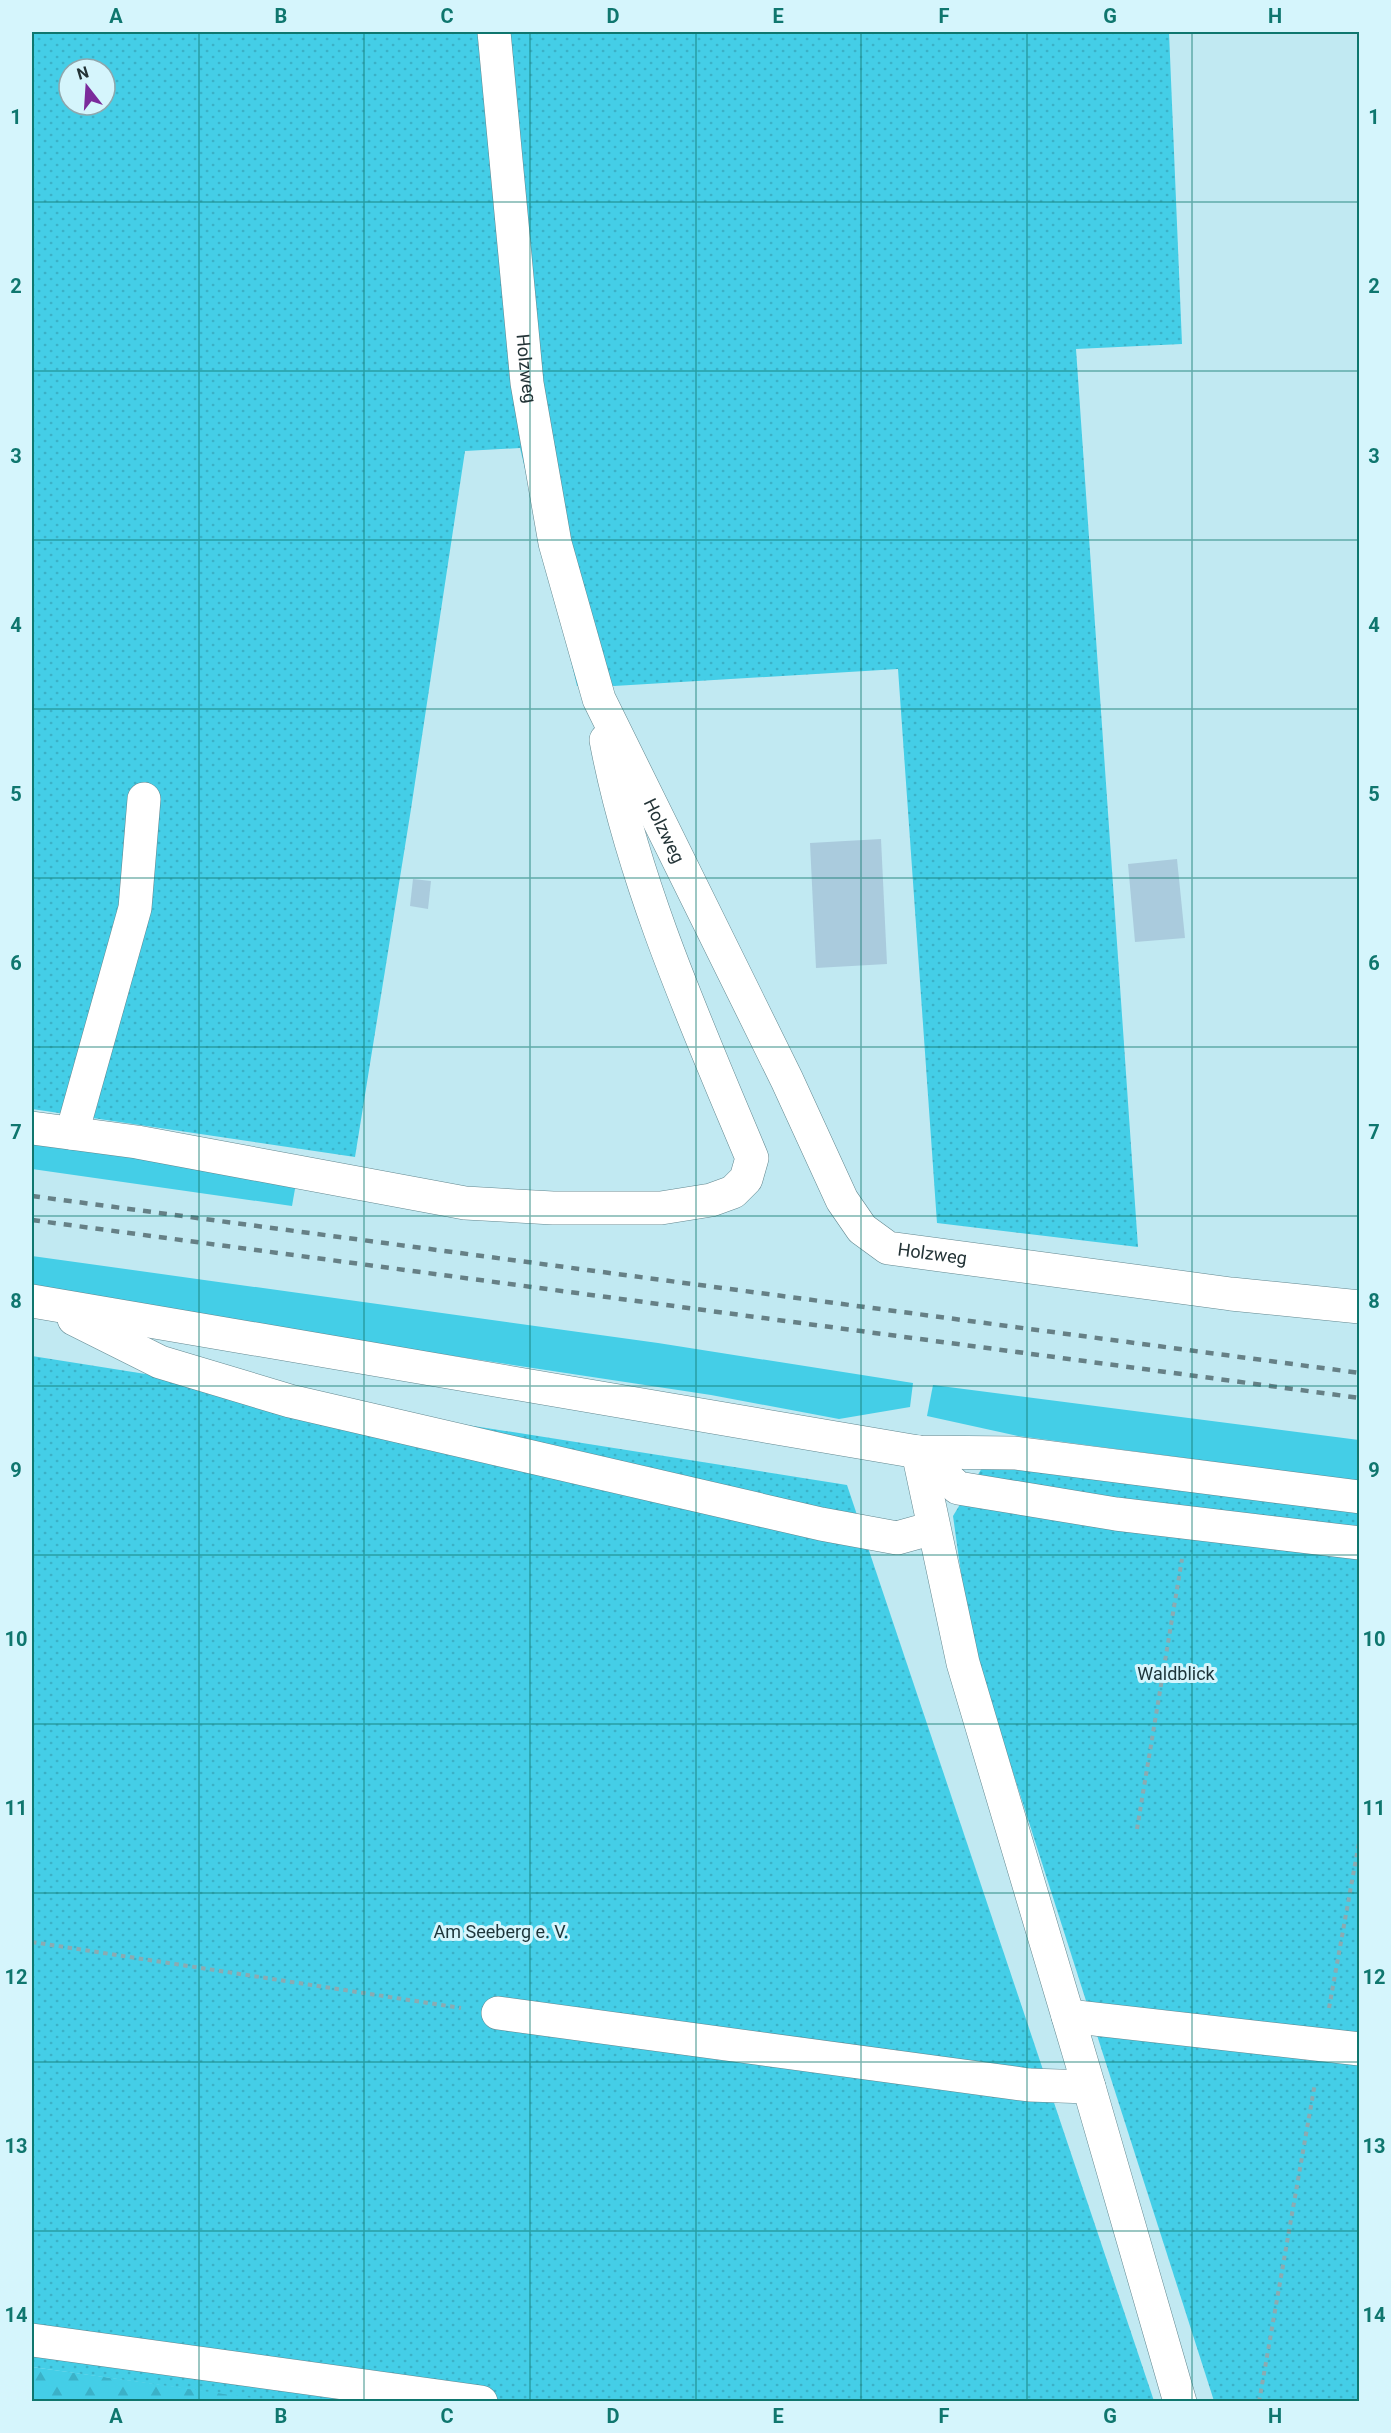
<svg xmlns="http://www.w3.org/2000/svg" width="1391" height="2433" font-family="Roboto,sans-serif">
  <style>
    .grass { fill: #44cee7 }
    .forest { fill: url(#forest-firs) }
    .garden { fill: url(#garden-dots); fill-rule: evenodd }
    .building { fill: #aacbdd }
    .lines { fill: none; stroke-linecap: round; stroke-linejoin: round }
    .minor-casing { stroke: #62878f; stroke-width: 34 }
    .path { stroke: #8babb2; stroke-width: 4; stroke-dasharray: 4.5 4.5; stroke-linecap: butt }
    .minor { stroke: #fff; stroke-width: 33 }
    .rail { stroke: #668086; stroke-width: 4.5; stroke-dasharray: 8 8; stroke-linecap: butt }
    .grid { fill: none; stroke: #0f766e; stroke-width: 1.5; stroke-opacity: 0.55 }
    .labels { text-anchor: middle; stroke-width: 6; stroke-linejoin: round; paint-order: stroke }
    .street-label { font-size: 18px; fill: #233336; stroke: #d5f5fc }
    .park-label { font-size: 18px; fill: #1c3439; stroke: #d5f5fc }
    .neatline { fill: none; stroke: #0f766e; stroke-width: 2 }
    .grid-label { font-size: 20px; text-anchor: middle; font-weight: bold; fill: #0f766e }
  </style>
  <defs>
    <pattern id="forest-firs" width="22" height="20" patternUnits="userSpaceOnUse" patternTransform="scale(1.5)"><rect width="22" height="20" fill="#44cee7"/><path d="M5 1l3.5 6h-7zM16 11l3.5 6h-7z" fill="#3bb1c7"/></pattern>
    <pattern id="garden-dots" width="8" height="8" patternUnits="userSpaceOnUse" patternTransform="scale(1.5)"><rect width="8" height="8" fill="#44cee7"/><path d="M2 2h.1M6 6h.1" fill="none" stroke="#3bb1c7" stroke-width="1.8" stroke-linecap="round"/></pattern>
  </defs>
  <rect width="100%" height="100%" fill="#c1e9f2"/>
  <g class="grass">
    <polygon points="32,1141 296,1183 292,1206 32,1169"/>
    <polygon points="32,1256 658,1343 913,1383 910,1407 839,1419 711,1395 124,1306 32,1285"/>
    <polygon points="933,1385 1359,1440 1359,1481 1018,1436 927,1416"/>
  </g>
  <polygon class="forest" points="32,2367 280,2401 32,2401"/>
  <g class="garden">
    <path d="M32,32H1169L1182,344L1076,349L1138,1247L937,1223L898,669L614,686H577L520,448L465,451L411,809L355,1157L32,1109ZM69,69H105V105H69Z"/>
    <polygon points="32,1356 847,1485 1154,2401 280,2402 32,2367"/>
    <polygon points="988,1458 1359,1509 1359,2401 1214,2401 970,1638 953,1516"/>
  </g>
  <g class="building">
    <polygon points="881,839 887,964 816,968 810,843"/>
    <polygon points="1177,859 1185,938 1135,942 1128,864"/>
    <polygon points="413,879 431,881 428,909 410,906"/>
  </g>
  <g class="lines">
    <defs>
      <g id="minor">
        <path id="s1" d="M494,32L527,383L555,543L599,699L787,1080L842,1200L862,1229L888,1248L1231,1294L1360,1307"/>
        <path d="M32,1128L137,1142L465,1203L553,1208H661L711,1200L733,1192L746,1179L752,1158C696,1024 633,883 606,740"/>
        <polyline points="72,1133 135,908 144,799"/>
        <polyline points="32,1301 918,1452 1015,1453 1360,1497"/>
        <polyline points="74,1319 160,1362 290,1401 821,1524 897,1538 933,1528"/>
        <polyline points="918,1452 963,1663 1089,2087 1180,2402"/>
        <polyline points="918,1452 958,1488 1116,1514 1360,1543"/>
        <polyline points="498,2013 1029,2085 1089,2087"/>
        <polyline points="1068,2016 1360,2049"/>
        <polyline points="32,2340 481,2402"/>
      </g>
    </defs>
    <use href="#minor" class="minor-casing"/>
    <g class="path">
      <polyline points="1137,1829 1182,1559"/>
      <polyline points="32,1942 461,2008"/>
      <polyline points="1329,2008 1360,1837"/>
      <polyline points="1259,2402 1315,2083"/>
    </g>
    <use href="#minor" class="minor"/>
    <g class="rail">
      <polyline points="32,1196 1360,1373"/>
      <polyline points="32,1220 1360,1398"/>
    </g>
  </g>
  <path class="grid" d="M199,32V2402M364,32V2402M530,32V2402M696,32V2402M861,32V2402M1027,32V2402M1192,32V2402M32,202H1360M32,371H1360M32,540H1360M32,709H1360M32,878H1360M32,1047H1360M32,1216H1360M32,1386H1360M32,1555H1360M32,1724H1360M32,1893H1360M32,2062H1360M32,2231H1360"/>
  <g class="labels">
    <g class="street-label">
      <text dy="6" stroke="none"><textPath href="#s1" startOffset="338">Holzweg</textPath></text>
      <text dy="6" stroke="none"><textPath href="#s1" startOffset="824">Holzweg</textPath></text>
      <text dy="6" stroke="none"><textPath href="#s1" startOffset="1346">Holzweg</textPath></text>
    </g>
    <g class="park-label">
      <text x="1176" y="1680">Waldblick</text>
      <text x="501" y="1938">Am Seeberg e. V.</text>
    </g>
  </g>
  <rect width="1391" height="2433" fill="none" stroke="#d5f5fc" stroke-width="66"/>
  <g transform="translate(87 87) rotate(343)"><circle r="28" fill="#d5f5fc" stroke="#8ea7ad" stroke-width="1.5"/>
  <path d="M0-4.5L10 22L0 15L-10 22Z" fill="#7a2b9b"/>
  <text y="-9" font-size="16" font-weight="bold" text-anchor="middle" fill="#233336">N</text>
  </g>
  <rect x="33" y="33" width="1325" height="2367" class="neatline"/>
  <g class="grid-label">
    <text x="116" y="23">A</text>
    <text x="281" y="23">B</text>
    <text x="447" y="23">C</text>
    <text x="613" y="23">D</text>
    <text x="778" y="23">E</text>
    <text x="944" y="23">F</text>
    <text x="1110" y="23">G</text>
    <text x="1275" y="23">H</text>
    <text x="16" y="124">1</text>
    <text x="1374" y="124">1</text>
    <text x="16" y="293">2</text>
    <text x="1374" y="293">2</text>
    <text x="16" y="463">3</text>
    <text x="1374" y="463">3</text>
    <text x="16" y="632">4</text>
    <text x="1374" y="632">4</text>
    <text x="16" y="801">5</text>
    <text x="1374" y="801">5</text>
    <text x="16" y="970">6</text>
    <text x="1374" y="970">6</text>
    <text x="16" y="1139">7</text>
    <text x="1374" y="1139">7</text>
    <text x="16" y="1308">8</text>
    <text x="1374" y="1308">8</text>
    <text x="16" y="1477">9</text>
    <text x="1374" y="1477">9</text>
    <text x="16" y="1646">10</text>
    <text x="1374" y="1646">10</text>
    <text x="16" y="1815">11</text>
    <text x="1374" y="1815">11</text>
    <text x="16" y="1984">12</text>
    <text x="1374" y="1984">12</text>
    <text x="16" y="2153">13</text>
    <text x="1374" y="2153">13</text>
    <text x="16" y="2322">14</text>
    <text x="1374" y="2322">14</text>
    <text x="116" y="2423">A</text>
    <text x="281" y="2423">B</text>
    <text x="447" y="2423">C</text>
    <text x="613" y="2423">D</text>
    <text x="778" y="2423">E</text>
    <text x="944" y="2423">F</text>
    <text x="1110" y="2423">G</text>
    <text x="1275" y="2423">H</text>
  </g>
</svg>
